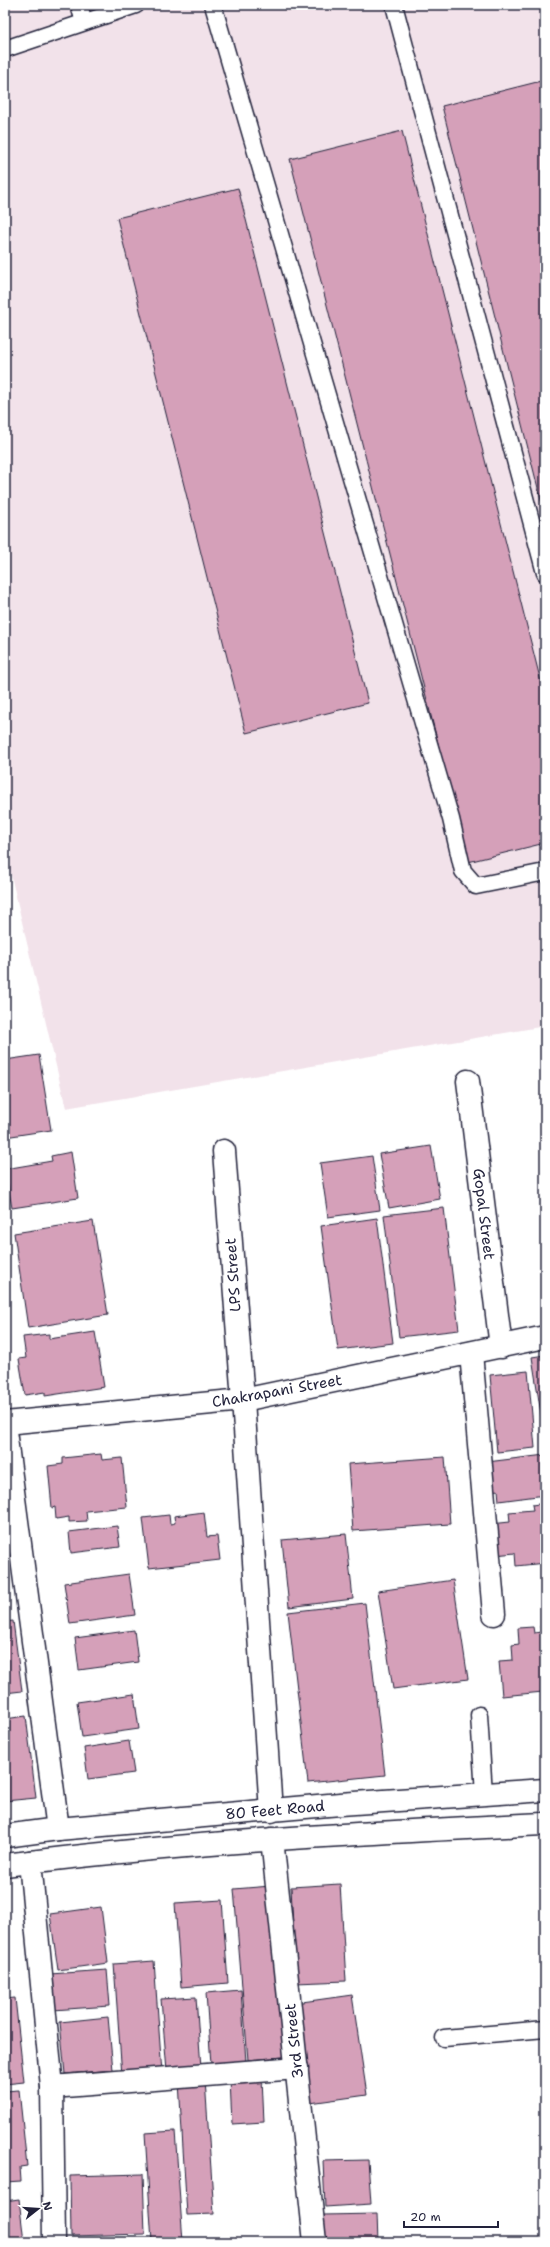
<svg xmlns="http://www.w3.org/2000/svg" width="550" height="2247" font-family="'Shantell Sans',sans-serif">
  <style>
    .built { fill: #f2e2ea }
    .building { fill: #d5a0b9; stroke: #22223b }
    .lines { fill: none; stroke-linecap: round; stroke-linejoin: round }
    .lane-casing { stroke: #22223b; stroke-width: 19 }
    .street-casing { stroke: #22223b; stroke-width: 25 }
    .secondary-casing { stroke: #22223b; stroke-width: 25 }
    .lane { stroke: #fff; stroke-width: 16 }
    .street { stroke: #fff; stroke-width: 22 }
    .secondary { stroke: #fff; stroke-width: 22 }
    .labels { text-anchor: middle; stroke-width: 3; stroke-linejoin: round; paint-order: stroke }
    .street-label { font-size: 15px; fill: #22223b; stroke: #fff }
  </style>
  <rect width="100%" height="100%" fill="#fff"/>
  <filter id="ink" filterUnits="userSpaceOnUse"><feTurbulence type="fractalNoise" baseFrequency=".025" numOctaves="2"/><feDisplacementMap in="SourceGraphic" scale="8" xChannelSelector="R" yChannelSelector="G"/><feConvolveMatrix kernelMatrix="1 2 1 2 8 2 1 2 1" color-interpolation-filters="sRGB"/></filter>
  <g filter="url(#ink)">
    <polygon class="built" points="5,5 545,5 545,1026 66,1108 5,850"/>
    <g class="building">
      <polygon points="545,80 545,516 442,106"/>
      <polygon points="402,131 545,698 545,843 468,862 290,159"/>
      <polygon points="238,188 368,703 246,733 117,218"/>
      <polygon points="39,1055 51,1130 5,1137 5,1060"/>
      <polygon points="431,1146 440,1199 389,1208 379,1154"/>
      <polygon points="71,1152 78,1198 12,1208 5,1169 52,1161 51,1156"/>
      <polygon points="372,1156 380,1210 328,1217 320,1163"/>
      <polygon points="444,1208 459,1330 399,1337 384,1215"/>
      <polygon points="377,1218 393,1343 338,1350 321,1226"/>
      <polygon points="93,1221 108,1315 28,1328 14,1233"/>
      <polygon points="95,1332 104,1387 45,1396 45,1392 25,1395 19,1359 26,1358 23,1337 49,1334 49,1339"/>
      <polygon points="545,1355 545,1439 532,1357"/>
      <polygon points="528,1371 535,1448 497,1452 490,1375"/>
      <polygon points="101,1454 102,1460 122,1458 127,1507 86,1511 87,1521 69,1522 69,1517 56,1519 55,1507 52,1508 48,1466 63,1464 63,1458"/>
      <polygon points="545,1455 545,1495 499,1501 498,1490 491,1491 487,1462"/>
      <polygon points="445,1457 450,1524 353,1531 348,1464"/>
      <polygon points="5,1480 12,1535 5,1536"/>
      <polygon points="545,1503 545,1563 516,1566 515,1553 495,1555 491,1524 510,1522 509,1512 533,1510 532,1505"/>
      <polygon points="204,1512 207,1537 217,1536 220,1560 149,1568 143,1518 169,1515 170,1524 175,1523 174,1516"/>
      <polygon points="117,1526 120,1547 71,1553 69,1532"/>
      <polygon points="346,1534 353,1599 289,1607 282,1540"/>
      <polygon points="129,1574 135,1615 70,1624 64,1583"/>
      <polygon points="453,1580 468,1679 393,1689 378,1591"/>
      <polygon points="5,1592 8,1614 5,1614"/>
      <polygon points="365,1603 385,1775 308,1783 288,1612"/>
      <polygon points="13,1621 22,1691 5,1693 5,1622"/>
      <polygon points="545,1625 543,1692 502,1696 499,1661 513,1660 512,1645 519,1644 518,1628 533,1627 534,1633 541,1632 540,1626"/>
      <polygon points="134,1630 138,1662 79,1670 75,1638"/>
      <polygon points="134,1694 139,1729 82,1737 77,1702"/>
      <polygon points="26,1716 36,1798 5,1801 5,1719"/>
      <polygon points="129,1741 134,1773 88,1779 84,1748"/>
      <polygon points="340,1884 346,1981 296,1983 291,1887"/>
      <polygon points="271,1886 284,2057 248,2060 234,1889"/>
      <polygon points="222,1900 228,1983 181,1987 175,1903"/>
      <polygon points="101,1907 108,1963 58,1970 50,1914"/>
      <polygon points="154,1961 162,2073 122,2076 114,1964"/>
      <polygon points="107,1970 110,2006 53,2010 50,1974"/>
      <polygon points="241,1990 246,2062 211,2064 206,1993"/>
      <polygon points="352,1995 367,2095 310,2103 295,2003"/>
      <polygon points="196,1997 201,2068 167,2070 161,1999"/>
      <polygon points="15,1998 24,2082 5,2084 5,1999"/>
      <polygon points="108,2017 113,2070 65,2074 60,2022"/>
      <polygon points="262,2078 264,2122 232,2124 230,2080"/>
      <polygon points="205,2080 214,2214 187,2215 179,2082"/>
      <polygon points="19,2090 27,2166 20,2167 21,2181 5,2182 5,2091"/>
      <polygon points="175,2131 183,2242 152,2242 145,2133"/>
      <polygon points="368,2160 371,2204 325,2207 323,2161"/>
      <polygon points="143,2174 145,2234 71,2236 70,2176"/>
      <polygon points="19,2199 24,2242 5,2242 5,2201"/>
      <polygon points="377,2214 378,2242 324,2242 323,2215"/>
    </g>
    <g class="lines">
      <defs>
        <g id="lane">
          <polyline points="79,5 84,22"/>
          <polyline points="213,5 451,819 463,871 476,886 545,872"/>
          <polyline points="394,5 545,573"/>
          <polyline points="5,49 136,5"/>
          <polyline points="479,1715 484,1794"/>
          <polyline points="444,2038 545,2029"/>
        </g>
        <g id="street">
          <polyline points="468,1081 501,1347"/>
          <polyline points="224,1151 243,1400 271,1811"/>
          <polyline points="471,1353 494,1614"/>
          <polyline points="5,1423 243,1400 545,1337"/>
          <polyline points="5,1431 58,1829"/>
          <polyline points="272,1839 315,2242"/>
          <polyline points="30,1862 52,2087 54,2242"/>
          <polyline points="52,2087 297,2068"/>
        </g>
        <g id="secondary">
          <polyline points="5,1836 58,1829 340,1804 545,1790"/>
          <path d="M5,1865C184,1842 365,1833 545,1824"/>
        </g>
      </defs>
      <use href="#lane" class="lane-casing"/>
      <use href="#street" class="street-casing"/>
      <use href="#secondary" class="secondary-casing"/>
      <use href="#lane" class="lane"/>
      <use href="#street" class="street"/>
      <use href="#secondary" class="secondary"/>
    </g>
  </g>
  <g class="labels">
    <g class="street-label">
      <text transform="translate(484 1214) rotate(83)" y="5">Gopal Street</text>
      <text transform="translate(233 1275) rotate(-94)" y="5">LPS Street</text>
      <text transform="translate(277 1391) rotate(-10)" y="5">Chakrapani Street</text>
      <text transform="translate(275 1810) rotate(-5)" y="5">80 Feet Road</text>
      <text transform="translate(294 2041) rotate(-96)" y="5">3rd Street</text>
    </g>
  </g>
  <rect width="550" height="2247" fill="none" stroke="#fff" stroke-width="20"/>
  <rect x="10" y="10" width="530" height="2227" fill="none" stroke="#22223b" stroke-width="1.5" filter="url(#ink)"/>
  <g transform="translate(38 2209) rotate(73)" stroke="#ffffff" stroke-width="3" paint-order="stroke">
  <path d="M0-3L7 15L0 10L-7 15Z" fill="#22223b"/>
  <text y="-6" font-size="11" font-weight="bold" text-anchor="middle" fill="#22223b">N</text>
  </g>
  <path d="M404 2221v6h94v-6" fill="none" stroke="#22223b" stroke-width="2"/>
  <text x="410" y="2221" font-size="12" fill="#22223b" stroke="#ffffff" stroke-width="3" paint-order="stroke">20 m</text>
</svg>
